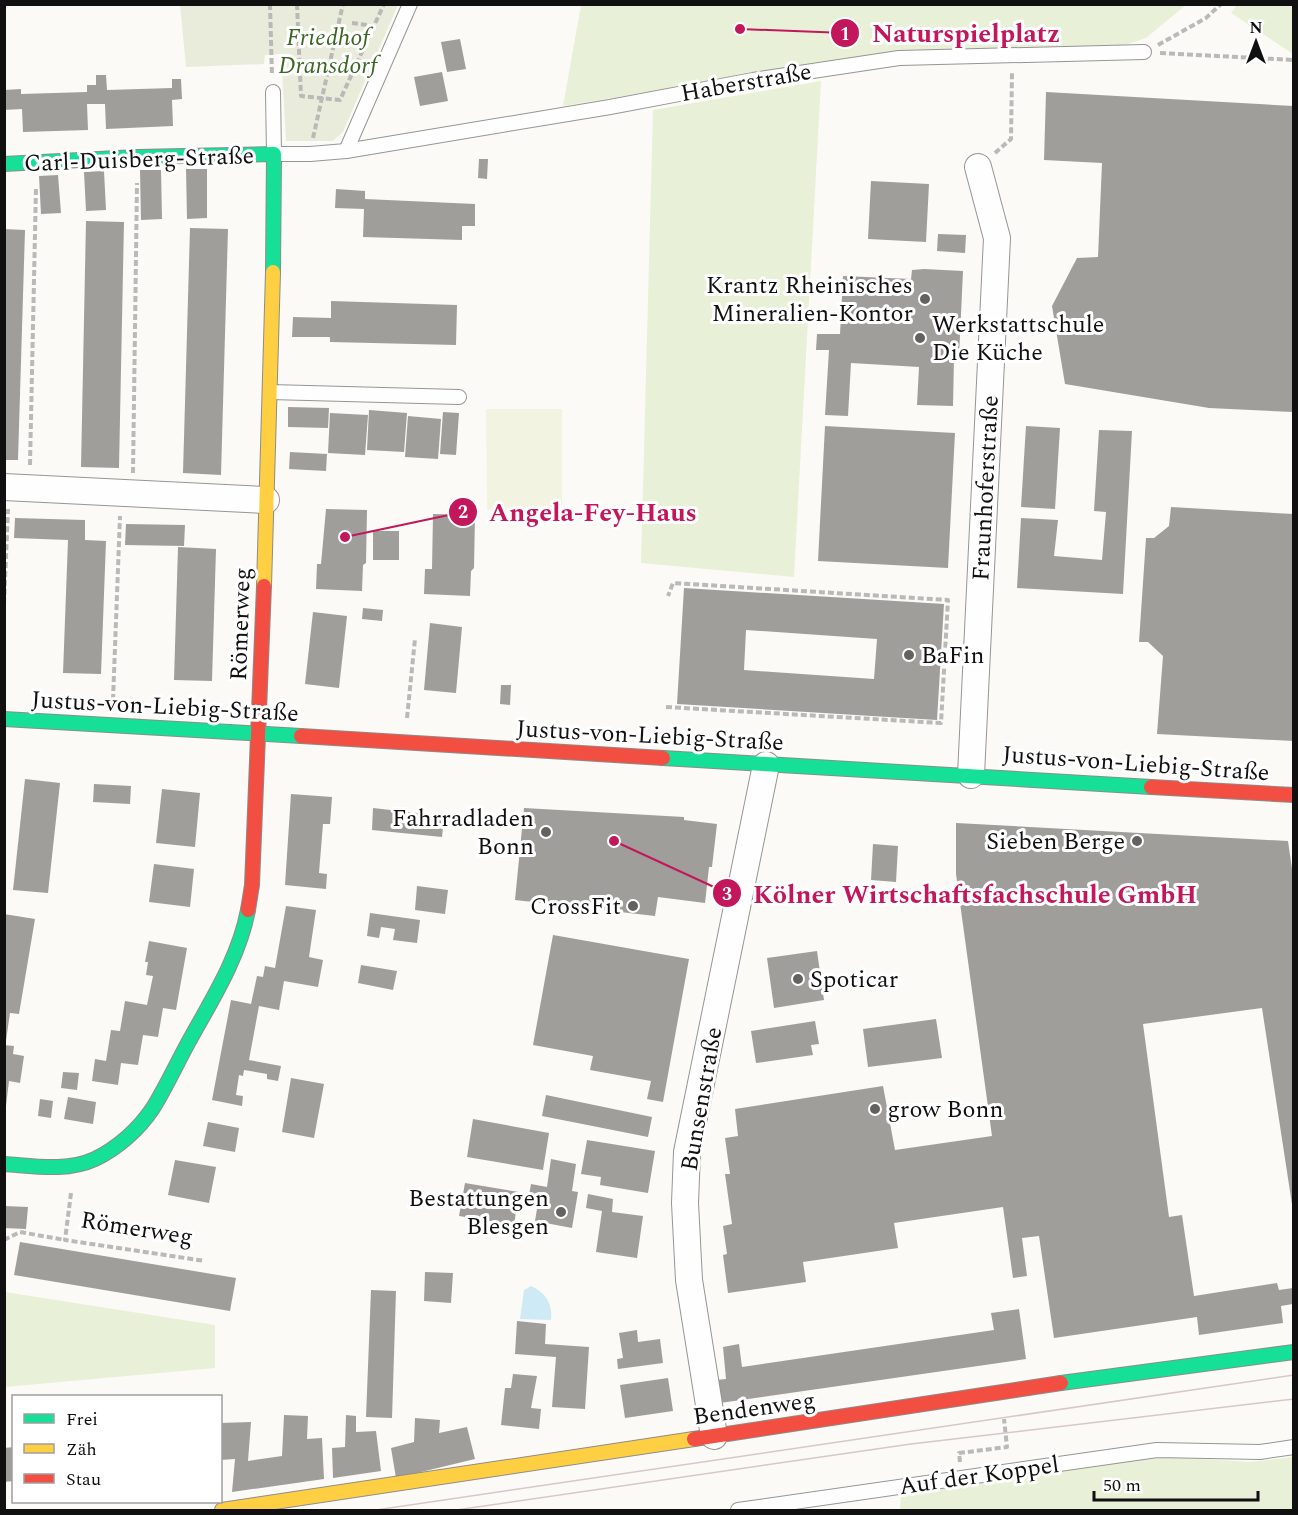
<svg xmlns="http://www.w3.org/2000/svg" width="1298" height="1515" font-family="Spectral,serif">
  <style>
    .green { fill: #e9f0d8 }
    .cemetery { fill: #eaecdb }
    .pitch { fill: #f2f4e1 }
    .water { fill: #ceebf5 }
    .building { fill: #a09e9b; fill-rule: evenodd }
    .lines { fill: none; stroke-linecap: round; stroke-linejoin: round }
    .lane-casing { stroke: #969594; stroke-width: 16 }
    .street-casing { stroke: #969594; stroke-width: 28 }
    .fast-casing { stroke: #8d8c8a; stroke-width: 16 }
    .slow-casing { stroke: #8d8c8a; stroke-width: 16 }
    .jam-casing { stroke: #8d8c8a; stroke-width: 16 }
    .path { stroke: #b9b9b8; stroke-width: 4; stroke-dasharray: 6 3; stroke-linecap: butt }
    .lane { stroke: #fffefe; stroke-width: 14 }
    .street { stroke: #fffefe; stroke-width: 26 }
    .fast { stroke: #16e098; stroke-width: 14 }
    .slow { stroke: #ffcf43; stroke-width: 14 }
    .jam { stroke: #f24e42; stroke-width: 14 }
    .tram { stroke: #d7c7c9; stroke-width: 1.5 }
    .poi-dot { fill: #636260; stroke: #fff; stroke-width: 2 }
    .labels { text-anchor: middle; stroke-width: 6; stroke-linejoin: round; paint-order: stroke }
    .park-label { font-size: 24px; font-style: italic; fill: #396623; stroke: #fff }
    .street-label { font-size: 24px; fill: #101010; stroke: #fff }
    .poi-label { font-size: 24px; fill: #101010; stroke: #fff; text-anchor: end }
    .leader { fill: none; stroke: #c2185b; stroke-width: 2 }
    .callout-dot { fill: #c2185b; stroke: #fff; stroke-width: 2 }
    .mark-label { font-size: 18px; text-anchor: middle; font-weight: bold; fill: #fff }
    .callout-label { font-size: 26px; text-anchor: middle; font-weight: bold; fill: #c2185b; stroke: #fff; stroke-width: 6; stroke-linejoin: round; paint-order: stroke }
  </style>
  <rect width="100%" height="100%" fill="#fcfaf6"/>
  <g class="green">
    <polygon points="581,5 1186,5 1146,38 1125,45 901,50 563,106"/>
    <polygon points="1237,5 1293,5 1293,54 1231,13"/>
    <polygon points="821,81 794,577 641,563 653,110"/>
    <polygon points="5,1292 215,1325 215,1368 5,1387"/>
    <polygon points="1153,1456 1250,1462 1293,1457 1293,1510 900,1510 901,1492"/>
  </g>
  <polygon class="cemetery" points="180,5 180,4 398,5 343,132 333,141 286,141 281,54 265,55 264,64 186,67"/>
  <polygon class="pitch" points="486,409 562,409 562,509 487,510"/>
  <path class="water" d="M531,1286C546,1293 553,1304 551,1320L520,1319L524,1290Z"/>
  <g class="building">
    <polygon points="460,39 466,69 447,72 441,42"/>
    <polygon points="442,72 448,101 420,106 414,77"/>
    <polygon points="96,75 106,75 107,90 172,88 172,79 181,79 182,99 172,100 173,126 106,129 105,104 87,104 88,130 23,132 22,109 4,110 4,90 21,89 21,94 87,92 87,85 96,85"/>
    <polygon points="1046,92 1293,106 1293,412 1209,408 1065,384 1052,306 1077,258 1098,257 1102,163 1044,160"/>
    <polygon points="479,159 488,159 487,179 478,178"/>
    <polygon points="186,169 207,169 207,218 187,219"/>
    <polygon points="140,170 161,170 162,219 141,220"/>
    <polygon points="104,171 106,210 86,211 84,172"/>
    <polygon points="58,175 61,213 41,214 39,176"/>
    <polygon points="871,181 929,184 926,242 868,239"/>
    <polygon points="336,189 365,191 365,199 475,204 475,226 462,226 462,240 363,237 364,209 335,208"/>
    <polygon points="86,221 124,222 119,468 81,467"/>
    <polygon points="190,228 228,229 221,475 183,473"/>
    <polygon points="4,229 25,230 18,460 4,460"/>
    <polygon points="938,234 966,235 965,253 937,251"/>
    <polygon points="924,269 963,271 959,357 954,357 953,406 917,405 919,367 851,363 848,416 825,415 829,350 816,350 817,334 840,334 843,276 911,279 912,270"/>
    <polygon points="331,301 457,305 456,345 330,342 330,337 292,337 293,317 331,318"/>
    <polygon points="288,407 329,408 328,428 288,427"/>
    <polygon points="369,410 407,413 404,452 367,450"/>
    <polygon points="443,412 459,413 456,455 440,454"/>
    <polygon points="330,413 368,415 365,455 328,453"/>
    <polygon points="408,416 441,419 438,459 405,457"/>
    <polygon points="825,426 955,433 948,568 818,561"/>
    <polygon points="1026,426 1060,428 1055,509 1021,507"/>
    <polygon points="1099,430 1132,431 1123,594 1017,588 1021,518 1058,520 1054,556 1102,560 1106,512 1094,511"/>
    <polygon points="290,452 327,454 326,471 289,469"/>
    <polygon points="1171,507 1293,514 1293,741 1157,734 1163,656 1148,642 1139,642 1146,538 1154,538 1169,526"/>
    <polygon points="326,509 367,510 366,563 363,565 362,591 316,589 317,564 321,564"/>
    <polygon points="433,514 475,515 474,568 471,571 470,596 424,594 425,569 432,569"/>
    <polygon points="15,518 85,520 85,540 106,541 101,674 63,673 68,540 14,538"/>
    <polygon points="126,524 185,525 184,546 125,545"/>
    <rect x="373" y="531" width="26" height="29"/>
    <polygon points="178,547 216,549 212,681 174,680"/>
    <path d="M684,588L944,604L937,720L677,704ZM746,630L877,639L874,679L744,670Z"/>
    <polygon points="363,608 383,610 382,621 362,619"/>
    <polygon points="313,612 347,616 339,688 305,684"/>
    <polygon points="430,623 462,627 456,693 424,690"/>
    <polygon points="501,685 511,685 510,705 500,704"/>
    <polygon points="25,779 60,783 48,893 13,890"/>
    <polygon points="94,784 131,786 130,804 93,802"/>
    <polygon points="162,789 200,793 195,847 156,843"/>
    <polygon points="291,794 332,797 330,824 323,824 319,873 327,874 326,889 285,885"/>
    <polygon points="373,808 444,816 442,837 372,830"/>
    <polygon points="524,808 684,817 684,820 717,824 712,867 709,867 705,903 658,897 655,916 515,900"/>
    <polygon points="956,823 1288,841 1293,876 1293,1211 1262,1008 1143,1024 1169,1217 1182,1215 1194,1296 1277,1283 1279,1290 1293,1288 1293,1304 1281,1306 1283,1323 1199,1335 1197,1317 1054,1338 1039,1236 1022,1238 1027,1276 1013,1278 1003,1207 894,1223 898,1248 803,1262 806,1282 728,1293 723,1255 727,1254 723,1226 732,1224 725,1174 730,1174 725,1138 738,1136 735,1109 883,1086 895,1150 992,1136 956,874"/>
    <polygon points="873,844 898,846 896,882 871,880"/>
    <polygon points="154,864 194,869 190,907 149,902"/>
    <polygon points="417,886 448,890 445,914 415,910"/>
    <polygon points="286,906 316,910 309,957 323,960 318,987 284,981 279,1010 259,1006 249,1060 281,1066 278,1081 267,1079 267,1074 244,1070 243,1076 239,1075 236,1095 243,1096 242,1106 212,1100 231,1000 251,1004 257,976 263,977 265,966 275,968"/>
    <polygon points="370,913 420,920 417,943 393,940 395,929 381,927 379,938 367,936"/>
    <polygon points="4,914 35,919 19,1014 10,1013 6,1041"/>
    <polygon points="553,935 689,959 663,1102 647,1099 651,1081 590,1070 593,1056 533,1045"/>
    <polygon points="149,941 187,948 176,1010 163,1008 158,1037 143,1035 138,1065 121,1063 118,1085 92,1081 95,1059 106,1061 111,1030 120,1031 125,1001 147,1005 153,976 146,975 148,962 145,962"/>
    <polygon points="817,951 824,1000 774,1008 767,958"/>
    <polygon points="361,965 397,971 393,990 358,983"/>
    <polygon points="936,1019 942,1058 868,1067 863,1029"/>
    <polygon points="815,1021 819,1044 811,1045 813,1055 756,1063 751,1031"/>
    <polygon points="4,1045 14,1046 13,1054 24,1056 20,1083 9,1081 6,1106"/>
    <polygon points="63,1072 79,1073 77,1090 61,1088"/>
    <polygon points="291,1078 324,1084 314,1138 282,1132"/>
    <polygon points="546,1095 652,1117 648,1137 542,1116"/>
    <polygon points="68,1097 96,1102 93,1124 64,1119"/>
    <polygon points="40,1099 53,1101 51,1118 38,1116"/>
    <polygon points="473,1119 549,1133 543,1170 467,1157"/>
    <polygon points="208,1122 239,1128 235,1152 203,1146"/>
    <polygon points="587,1140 655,1151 648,1193 600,1185 601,1177 581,1174"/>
    <polygon points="551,1159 576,1164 572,1191 578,1192 572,1228 535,1221 538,1203 528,1201 531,1184 547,1187"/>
    <polygon points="175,1160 216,1167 209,1203 168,1195"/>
    <polygon points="465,1183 519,1192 514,1225 459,1216"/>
    <polygon points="588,1194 613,1199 612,1212 643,1216 637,1258 596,1252 602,1211 586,1208"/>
    <polygon points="4,1206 28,1207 26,1229 4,1228"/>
    <polygon points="20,1242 236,1278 230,1311 14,1275"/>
    <polygon points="425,1272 453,1273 451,1303 424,1301"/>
    <polygon points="371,1290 396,1291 392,1418 366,1417"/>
    <polygon points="1019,1309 1026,1359 720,1403 716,1380 726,1379 723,1347 739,1344 742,1367 994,1330 991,1313"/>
    <polygon points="517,1321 546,1324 545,1344 589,1347 585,1409 552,1407 556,1357 515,1354"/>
    <polygon points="637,1330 638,1342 660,1339 663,1363 618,1369 617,1359 623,1358 619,1333"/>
    <polygon points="513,1374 537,1376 531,1408 541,1409 539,1429 501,1425 505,1388 511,1388"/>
    <polygon points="668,1378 673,1411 625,1418 620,1385"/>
    <polygon points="284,1415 308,1416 307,1439 322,1438 324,1479 232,1492 235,1459 220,1460 220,1423 251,1422 248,1461 282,1456"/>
    <polygon points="346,1415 356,1416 356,1432 376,1431 381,1471 333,1478 332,1448 345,1447"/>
    <polygon points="415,1418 440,1420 439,1433 467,1427 475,1459 396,1478 391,1448 414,1442"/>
    <polygon points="14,1447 14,1481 4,1482 4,1448"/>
  </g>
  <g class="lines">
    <defs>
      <g id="lane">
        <polyline points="273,92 274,154 310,154 346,151 610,107 753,80 899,58 1144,52"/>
        <polyline points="346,151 410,4"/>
        <polyline points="270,392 459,397"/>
        <polyline points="738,1510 1157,1450 1260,1452 1294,1447"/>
      </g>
      <g id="street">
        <polyline points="4,487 266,500"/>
        <polyline points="971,775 997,238 978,167"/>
        <polyline points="714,1436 689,1280 685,1203 687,1152 766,765"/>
      </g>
      <g id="fast">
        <polyline points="4,164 137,157 274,154 273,272"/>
        <polyline points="4,719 301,736"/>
        <polyline points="663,758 1151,787"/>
        <path d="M4,1164C34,1166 67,1172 95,1159C118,1148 139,1129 153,1108C166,1087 176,1065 188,1043C211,1001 239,958 248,910"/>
        <polyline points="1061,1383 1294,1352"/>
      </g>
      <g id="slow">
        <polyline points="264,586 273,272"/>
        <polyline points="222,1510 694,1439"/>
      </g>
      <g id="jam">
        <polyline points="301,736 663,758"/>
        <polyline points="1151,787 1294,795"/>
        <polyline points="248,910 252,885 264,586"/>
        <polyline points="694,1439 1061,1383"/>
      </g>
    </defs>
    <use href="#lane" class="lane-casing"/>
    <use href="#street" class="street-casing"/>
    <use href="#fast" class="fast-casing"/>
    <use href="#slow" class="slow-casing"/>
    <use href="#jam" class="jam-casing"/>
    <g class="path">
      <polyline points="270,4 272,76"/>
      <polyline points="297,4 301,96 340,100 384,4"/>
      <polyline points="352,23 374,26"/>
      <polyline points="1158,45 1206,18 1221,4"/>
      <polyline points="1160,53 1294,60"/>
      <polyline points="313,138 343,4"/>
      <polyline points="995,153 1011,139 1012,72"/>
      <polyline points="30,465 36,187"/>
      <polyline points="133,473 137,183"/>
      <polyline points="4,604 8,509"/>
      <polyline points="113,700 120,516"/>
      <polyline points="666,707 941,723 948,600 673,583 668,596"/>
      <polyline points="407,718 415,639"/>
      <polyline points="71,1193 65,1240 205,1261"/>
      <polyline points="4,1240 20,1232 65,1240"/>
      <polyline points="960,1462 959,1453 1007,1447 1004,1419"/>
    </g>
    <use href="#lane" class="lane"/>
    <use href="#street" class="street"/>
    <use href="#fast" class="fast"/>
    <use href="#slow" class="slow"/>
    <use href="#jam" class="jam"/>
    <g class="tram">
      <polyline points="376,1510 1294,1375"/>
      <polyline points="456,1510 911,1444 1294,1399"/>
    </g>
  </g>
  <g class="poi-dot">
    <circle cx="925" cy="299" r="6"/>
    <circle cx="920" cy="338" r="6"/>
    <circle cx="909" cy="655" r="6"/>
    <circle cx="546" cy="832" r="6"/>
    <circle cx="1137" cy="841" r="6"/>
    <circle cx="633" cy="906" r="6"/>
    <circle cx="798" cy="979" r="6"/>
    <circle cx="875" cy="1109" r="6"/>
    <circle cx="561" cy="1212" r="6"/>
  </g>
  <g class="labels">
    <g class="park-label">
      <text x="328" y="45">Friedhof<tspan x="328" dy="28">Dransdorf</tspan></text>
    </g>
    <g class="street-label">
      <text transform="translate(746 82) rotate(-10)" y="8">Haberstraße</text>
      <text transform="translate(139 159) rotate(-2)" y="8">Carl-Duisberg-Straße</text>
      <text transform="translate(985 488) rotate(-87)" y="8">Fraunhoferstraße</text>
      <text transform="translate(240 624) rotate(-88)" y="8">Römerweg</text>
      <text transform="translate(165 706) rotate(3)" y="8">Justus-von-Liebig-Straße</text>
      <text transform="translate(650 735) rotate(3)" y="8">Justus-von-Liebig-Straße</text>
      <text transform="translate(1136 763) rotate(4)" y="8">Justus-von-Liebig-Straße</text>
      <text transform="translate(701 1099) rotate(-80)" y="8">Bunsenstraße</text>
      <text transform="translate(137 1228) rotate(9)" y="8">Römerweg</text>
      <text transform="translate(754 1408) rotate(-8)" y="8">Bendenweg</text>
      <text transform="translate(979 1475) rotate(-8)" y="8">Auf der Koppel</text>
    </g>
    <g class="poi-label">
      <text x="913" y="293">Krantz Rheinisches<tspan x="913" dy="28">Mineralien-Kontor</tspan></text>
      <text x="932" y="332" text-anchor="start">Werkstattschule<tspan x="932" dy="28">Die Küche</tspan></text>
      <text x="921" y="663" text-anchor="start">BaFin</text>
      <text x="534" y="826">Fahrradladen<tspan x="534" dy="28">Bonn</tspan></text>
      <text x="1125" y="849">Sieben Berge</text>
      <text x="621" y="914">CrossFit</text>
      <text x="810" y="987" text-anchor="start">Spoticar</text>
      <text x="887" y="1117" text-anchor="start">grow Bonn</text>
      <text x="549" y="1206">Bestattungen<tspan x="549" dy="28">Blesgen</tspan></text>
    </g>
  </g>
  <path class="leader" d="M740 29L845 33M345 537L463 512M614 841L727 893"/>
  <g class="callout-dot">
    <circle cx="740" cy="29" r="6"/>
    <circle cx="345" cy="537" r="6"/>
    <circle cx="614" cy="841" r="6"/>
    <circle cx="845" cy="33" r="15"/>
    <circle cx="463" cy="512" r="15"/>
    <circle cx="727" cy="893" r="15"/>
  </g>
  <g class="mark-label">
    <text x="845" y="40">1</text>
    <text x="463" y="518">2</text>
    <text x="727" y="900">3</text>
  </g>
  <g class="callout-label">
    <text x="966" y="42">Naturspielplatz</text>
    <text x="593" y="521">Angela-Fey-Haus</text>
    <text x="975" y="903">Kölner Wirtschaftsfachschule GmbH</text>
  </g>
  <rect width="1298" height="1515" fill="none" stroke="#101010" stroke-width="12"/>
  <rect x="12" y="1395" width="210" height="108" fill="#ffffff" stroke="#9f9f9f" stroke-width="1.5"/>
  <rect x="24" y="1414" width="30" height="9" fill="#16e098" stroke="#9f9f9f" stroke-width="1.5"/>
  <text x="66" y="1425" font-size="18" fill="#101010">Frei</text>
  <rect x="24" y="1444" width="30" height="9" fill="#ffcf43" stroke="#9f9f9f" stroke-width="1.5"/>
  <text x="66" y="1455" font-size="18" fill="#101010">Zäh</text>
  <rect x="24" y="1474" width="30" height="9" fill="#f24e42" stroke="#9f9f9f" stroke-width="1.5"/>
  <text x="66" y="1485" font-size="18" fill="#101010">Stau</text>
  <g transform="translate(1256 42)" stroke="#ffffff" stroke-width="4.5" paint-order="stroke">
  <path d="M0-4.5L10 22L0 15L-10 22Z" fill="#101010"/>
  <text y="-9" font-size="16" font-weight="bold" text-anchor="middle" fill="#101010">N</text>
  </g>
  <path d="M1094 1491v9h164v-9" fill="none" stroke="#101010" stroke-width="3"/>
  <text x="1103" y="1491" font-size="18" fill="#101010" stroke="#ffffff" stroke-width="4.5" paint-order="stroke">50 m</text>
</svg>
